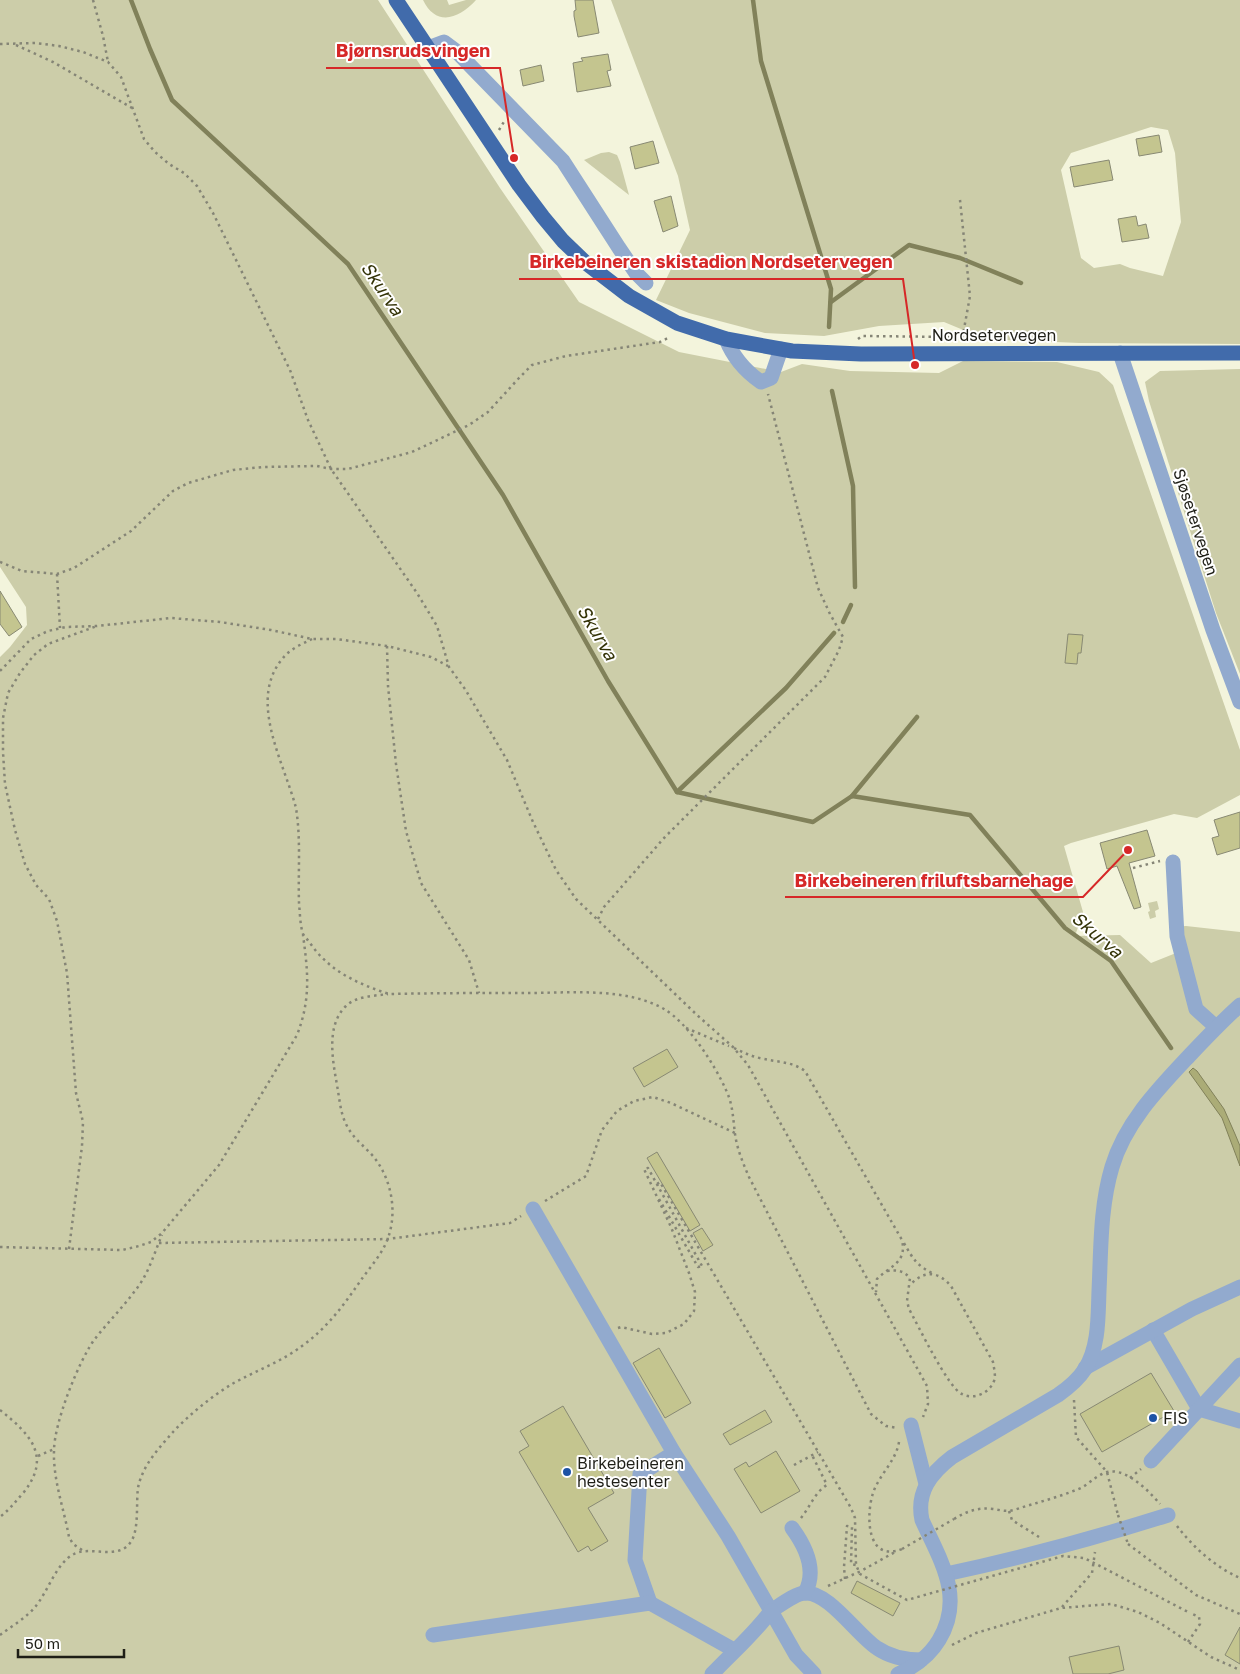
<svg xmlns="http://www.w3.org/2000/svg" width="1240" height="1674" font-family="'Golos Text',sans-serif">
  <style>
    .green { fill: #cccda9; fill-rule: evenodd }
    .water { fill: #abac77; stroke: #81815a }
    .lines { fill: none; stroke-linecap: round; stroke-linejoin: round }
    .stream { stroke: #81815a; stroke-width: 4.5 }
    .building { fill: #c4c58f; stroke: #888973 }
    .path { stroke: #858576; stroke-width: 2.5; stroke-dasharray: 2.5 4; stroke-linecap: butt }
    .minor { stroke: #92aace; stroke-width: 15 }
    .major { stroke: #416bab; stroke-width: 15 }
    .path-bridge { stroke: #858576; stroke-width: 2.5; stroke-dasharray: 2.5 4; stroke-linecap: butt }
    .poi-dot { fill: #1d53a5; stroke: #fff; stroke-width: 2 }
    .labels { text-anchor: middle; stroke-width: 4; stroke-linejoin: round; paint-order: stroke }
    .street-label { font-size: 16px; fill: #1e1e16; stroke: #fff }
    .poi-label { font-size: 16px; fill: #1e1e16; stroke: #fff; text-anchor: start }
    .water-label { font-size: 18px; font-style: italic; fill: #333307; stroke: #fff }
    .leader { fill: none; stroke: #d62828; stroke-width: 2 }
    .callout-dot { fill: #d62828; stroke: #fff; stroke-width: 2 }
    .callout-label { font-size: 18px; text-anchor: middle; font-weight: bold; fill: #d62828; stroke: #fff; stroke-width: 4; stroke-linejoin: round; paint-order: stroke }
  </style>
  <rect width="100%" height="100%" fill="#f3f4dc"/>
  <g class="green">
    <polygon points="0,0 378,0 500,188 579,302 679,352 781,372 802,364 850,371 939,373 963,361 1057,362 1099,372 1113,385 1240,750 1240,795 1197,818 1174,814 1071,843 1064,846 1083,912 1075,936 1120,935 1151,963 1176,953 1171,927 1186,926 1240,932 1240,1674 0,1674 0,657 10,647 27,625 26,607 0,567"/>
    <path d="M423,0H447L449,5L466,0H476C459,19 436,27 423,0Z"/>
    <path d="M611,0H1240V344L1079,343L985,339L944,322L879,326L824,336L765,333L689,313L656,300L690,230L678,176ZM1151,127L1168,130L1175,153L1181,222L1163,276L1130,268L1120,264L1094,268L1081,258L1061,170L1071,153Z"/>
    <polygon points="609,152 617,155 620,162 629,195 584,160 601,153"/>
    <polygon points="1240,369 1240,674 1216,613 1149,401 1145,382 1160,371"/>
    <polygon points="1157,901 1159,909 1155,911 1156,917 1150,919 1148,912 1150,911 1148,903"/>
  </g>
  <polygon class="water" points="1193,1068 1197,1071 1224,1109 1235,1134 1240,1146 1240,1166 1222,1118 1189,1072"/>
  <g class="lines">
    <g class="stream">
      <polyline points="131,0 150,49 172,100 348,264 503,495 608,681 677,792 813,822 852,796 970,815 1065,928 1111,961 1171,1048"/>
      <polyline points="753,0 761,61 831,289 829,327"/>
      <polyline points="831,302 909,245 960,258 1021,283"/>
      <polyline points="832,391 853,486 855,587"/>
      <polyline points="843,622 851,605"/>
      <polyline points="677,792 786,688 834,633"/>
      <polyline points="852,796 917,717"/>
    </g>
  </g>
  <g class="building">
    <polygon points="575,0 593,0 599,33 578,37 574,16 574,11 576,10"/>
    <polygon points="608,54 611,70 607,71 611,86 577,92 573,63 583,61 581,58"/>
    <polygon points="541,65 544,81 523,86 520,70"/>
    <polygon points="1159,135 1162,152 1139,156 1136,139"/>
    <polygon points="653,141 659,163 635,169 630,147"/>
    <polygon points="1109,160 1113,180 1074,187 1070,167"/>
    <polygon points="671,196 678,226 663,232 654,201"/>
    <polygon points="1136,216 1138,226 1146,224 1149,238 1122,242 1118,219"/>
    <polygon points="0,591 22,627 9,636 0,624"/>
    <polygon points="1068,634 1083,635 1081,653 1078,653 1077,664 1065,663"/>
    <polygon points="1240,812 1240,848 1217,855 1212,838 1219,836 1214,820"/>
    <polygon points="1147,830 1155,856 1129,863 1141,907 1134,909 1117,866 1107,869 1100,843"/>
    <polygon points="667,1049 678,1067 644,1087 633,1068"/>
    <polygon points="657,1152 700,1225 690,1231 647,1158"/>
    <polygon points="702,1228 713,1245 703,1251 693,1233"/>
    <polygon points="659,1348 691,1403 665,1418 633,1363"/>
    <polygon points="1151,1373 1174,1411 1102,1452 1080,1414"/>
    <polygon points="563,1406 614,1493 588,1508 608,1541 591,1551 588,1546 578,1552 519,1452 529,1446 520,1431"/>
    <polygon points="765,1410 772,1422 730,1445 723,1434"/>
    <polygon points="776,1451 800,1491 761,1513 734,1469 746,1462 749,1467"/>
    <polygon points="857,1581 900,1603 893,1616 851,1593"/>
    <polygon points="1240,1627 1240,1664 1225,1655"/>
    <polygon points="1119,1646 1124,1670 1108,1674 1073,1674 1069,1657"/>
  </g>
  <g class="lines">
    <g class="path">
      <polyline points="93,0 103,36 108,62"/>
      <polyline points="0,44 35,43 59,46 83,52 108,62 121,77 144,139 155,152 169,164 184,173 197,186 213,213 290,370 308,420 331,469 417,593 437,626 449,667 465,689 507,760 533,822 556,870 576,899 697,1015 733,1047 748,1065 927,1386 928,1404 923,1417"/>
      <polyline points="16,45 53,62 132,108"/>
      <polyline points="499,130 505,120"/>
      <polyline points="960,200 970,296 962,340"/>
      <polyline points="858,339 862,336 953,337 962,338"/>
      <polyline points="0,562 22,571 57,574 74,568 131,531 173,491 188,483 233,470 263,467 317,466 331,469 348,469 412,452 469,425 488,412 519,378 532,365 566,356 660,342 670,337"/>
      <polyline points="57,574 60,628"/>
      <path d="M312,639C302,644 290,649 283,658C247,700 284,762 296,808C301,839 298,872 299,903C300,913 300,925 303,934C305,937 308,940 310,943C329,971 358,984 389,994C435,993 480,993 526,993C569,993 626,987 664,1009C688,1023 715,1065 726,1090C733,1104 733,1119 735,1134C737,1149 743,1163 749,1177L871,1414L886,1426L898,1428"/>
      <polyline points="387,646 388,686 396,764 406,831 421,883 469,960 479,993"/>
      <polyline points="0,671 31,639 48,631 66,627 97,626 171,618 220,622 271,630 312,639 336,639 387,646 431,657 448,666"/>
      <polyline points="1133,868 1160,861"/>
      <polyline points="598,919 604,907 664,838 825,677 839,650 843,637 830,614 818,588 768,394"/>
      <polyline points="686,1028 729,1046"/>
      <path d="M734,1048C744,1053 753,1057 764,1059C778,1062 793,1062 805,1071L902,1240C907,1263 891,1265 877,1279L876,1292"/>
      <polyline points="659,1199 698,1267 702,1266"/>
      <polyline points="545,1201 586,1176 602,1130 617,1111 634,1101 653,1097 671,1103 735,1133"/>
      <polyline points="159,1243 388,1239 510,1223 521,1216"/>
      <path d="M904,1243C913,1259 917,1266 934,1274"/>
      <path d="M0,1247L122,1250L139,1246L151,1242L162,1233L219,1165L297,1035C311,999 308,972 303,935"/>
      <polyline points="69,1249 82,1146 83,1122 76,1093 67,973 57,921 49,899 36,885 25,864 15,830 5,784 3,752 3,718 8,693 20,673 34,655 48,644 97,626"/>
      <path d="M887,1271C897,1270 903,1270 910,1278L907,1301L909,1309C918,1325 948,1388 962,1394C973,1400 989,1394 994,1381C996,1375 994,1369 993,1362L951,1286C938,1271 924,1270 910,1285"/>
      <polyline points="618,1328 621,1327 652,1334 666,1333 684,1324 694,1311 695,1292 689,1273 671,1227 644,1169 648,1168 702,1266"/>
      <polyline points="1074,1400 1076,1437 1107,1472 1118,1515"/>
      <path d="M0,1410C30,1434 52,1456 24,1492C16,1501 10,1509 0,1517"/>
      <path d="M899,1442C896,1461 879,1475 873,1493C866,1515 866,1563 902,1549"/>
      <polyline points="38,1456 54,1449"/>
      <polyline points="794,1465 818,1452"/>
      <polyline points="1130,1478 1141,1469"/>
      <polyline points="1009,1511 1012,1520 1039,1537"/>
      <path d="M801,1518C810,1507 815,1492 827,1485L812,1455"/>
      <path d="M954,1519C967,1511 979,1507 993,1509C1000,1510 1007,1512 1014,1510C1035,1503 1056,1498 1076,1490C1086,1487 1093,1478 1102,1474C1122,1463 1148,1490 1160,1504"/>
      <path d="M1177,1526C1193,1547 1215,1567 1240,1578"/>
      <polyline points="1128,1544 1196,1595 1240,1614"/>
      <path d="M82,1550L73,1544L69,1537C64,1509 53,1480 54,1451C54,1423 78,1363 94,1340C109,1321 126,1304 140,1284C150,1269 155,1251 162,1235"/>
      <polyline points="845,1579 844,1567 847,1526 852,1527 851,1564 856,1565"/>
      <polyline points="828,1586 861,1571 895,1552"/>
      <polyline points="1062,1607 1092,1573 1095,1552"/>
      <path d="M0,1635C12,1626 26,1618 35,1607C48,1592 56,1563 74,1554C91,1545 120,1562 132,1540C139,1527 136,1503 138,1488C142,1466 159,1448 173,1432C190,1414 211,1397 232,1384C255,1371 281,1362 302,1346C327,1328 344,1305 361,1280C371,1266 384,1252 389,1235C397,1209 391,1178 373,1156C364,1146 353,1138 347,1126C341,1115 340,1103 338,1091C334,1066 324,1027 346,1006C356,996 374,996 388,994"/>
      <polyline points="1188,1642 1200,1624 1199,1617 1190,1613"/>
      <polyline points="952,1645 976,1633 1061,1608 1111,1604 1138,1612 1160,1623 1211,1657 1240,1670"/>
    </g>
    <g class="minor">
      <polyline points="428,48 444,42 456,51 563,161 619,248 636,273 646,283"/>
      <path d="M726,339C733,357 745,371 761,382L771,378L781,349"/>
      <polyline points="1120,353 1213,630 1240,702"/>
      <polyline points="1173,862 1177,936 1196,1009 1216,1027"/>
      <path d="M533,1209L674,1453L728,1536L771,1611C779,1606 796,1593 805,1593C828,1591 858,1636 877,1648C890,1657 906,1660 921,1660"/>
      <polyline points="1153,1330 1199,1409 1240,1421"/>
      <polyline points="1085,1368 1192,1309 1240,1287"/>
      <polyline points="911,1425 926,1484"/>
      <polyline points="1151,1461 1240,1365"/>
      <path d="M792,1528C806,1547 817,1571 805,1593"/>
      <path d="M946,1574C1021,1558 1095,1538 1168,1515"/>
      <polyline points="650,1603 635,1560 640,1474 674,1453"/>
      <polyline points="433,1635 650,1603 734,1650"/>
      <path d="M712,1674C732,1653 754,1634 771,1611L796,1655L814,1674"/>
      <path d="M898,1674C914,1667 930,1655 939,1640C965,1597 940,1560 922,1520C916,1492 931,1473 952,1457L1058,1395C1068,1388 1078,1380 1085,1369C1099,1347 1098,1317 1099,1291C1101,1250 1100,1207 1112,1167C1125,1123 1158,1089 1189,1056C1206,1038 1222,1021 1240,1005"/>
    </g>
    <polyline class="major" points="396,0 519,185 543,217 563,241 586,263 629,296 677,323 726,339 792,351 861,354 1240,353"/>
    <g class="path-bridge">
      <polyline points="657,1184 660,1182 851,1508 855,1518 856,1565 860,1574 907,1600 1063,1556 1084,1558 1096,1564 1190,1613"/>
      <polyline points="1118,1515 1128,1544"/>
      <polyline points="902,1549 954,1519"/>
    </g>
  </g>
  <g class="poi-dot">
    <circle cx="1153" cy="1418" r="5"/>
    <circle cx="567" cy="1472" r="5"/>
  </g>
  <g class="labels">
    <g class="street-label">
      <text x="994" y="341">Nordsetervegen</text>
      <text transform="translate(1196 522) rotate(72)" y="6">Sjøsetervegen</text>
    </g>
    <g class="poi-label">
      <text x="1163" y="1424">FIS</text>
      <text x="577" y="1469">Birkebeineren<tspan x="577" dy="18">hestesenter</tspan></text>
    </g>
    <g class="water-label">
      <text transform="translate(382 289) rotate(56)" y="6">Skurva</text>
      <text transform="translate(597 633) rotate(60)" y="6">Skurva</text>
      <text transform="translate(1097 935) rotate(41)" y="6">Skurva</text>
    </g>
  </g>
  <path class="leader" d="M514 158L500 68H326M915 365L903 279H519M1128 850L1083 897H785"/>
  <g class="callout-dot">
    <circle cx="514" cy="158" r="5"/>
    <circle cx="915" cy="365" r="5"/>
    <circle cx="1128" cy="850" r="5"/>
  </g>
  <g class="callout-label">
    <text x="413" y="57">Bjørnsrudsvingen</text>
    <text x="711" y="268">Birkebeineren skistadion Nordsetervegen</text>
    <text x="934" y="887">Birkebeineren friluftsbarnehage</text>
  </g>
  <path d="M18 1649v8h106v-8" fill="none" stroke="#1e1e16" stroke-width="2.5"/>
  <text x="25" y="1649" font-size="15" fill="#1e1e16" stroke="#ffffff" stroke-width="4" paint-order="stroke">50 m</text>
</svg>
